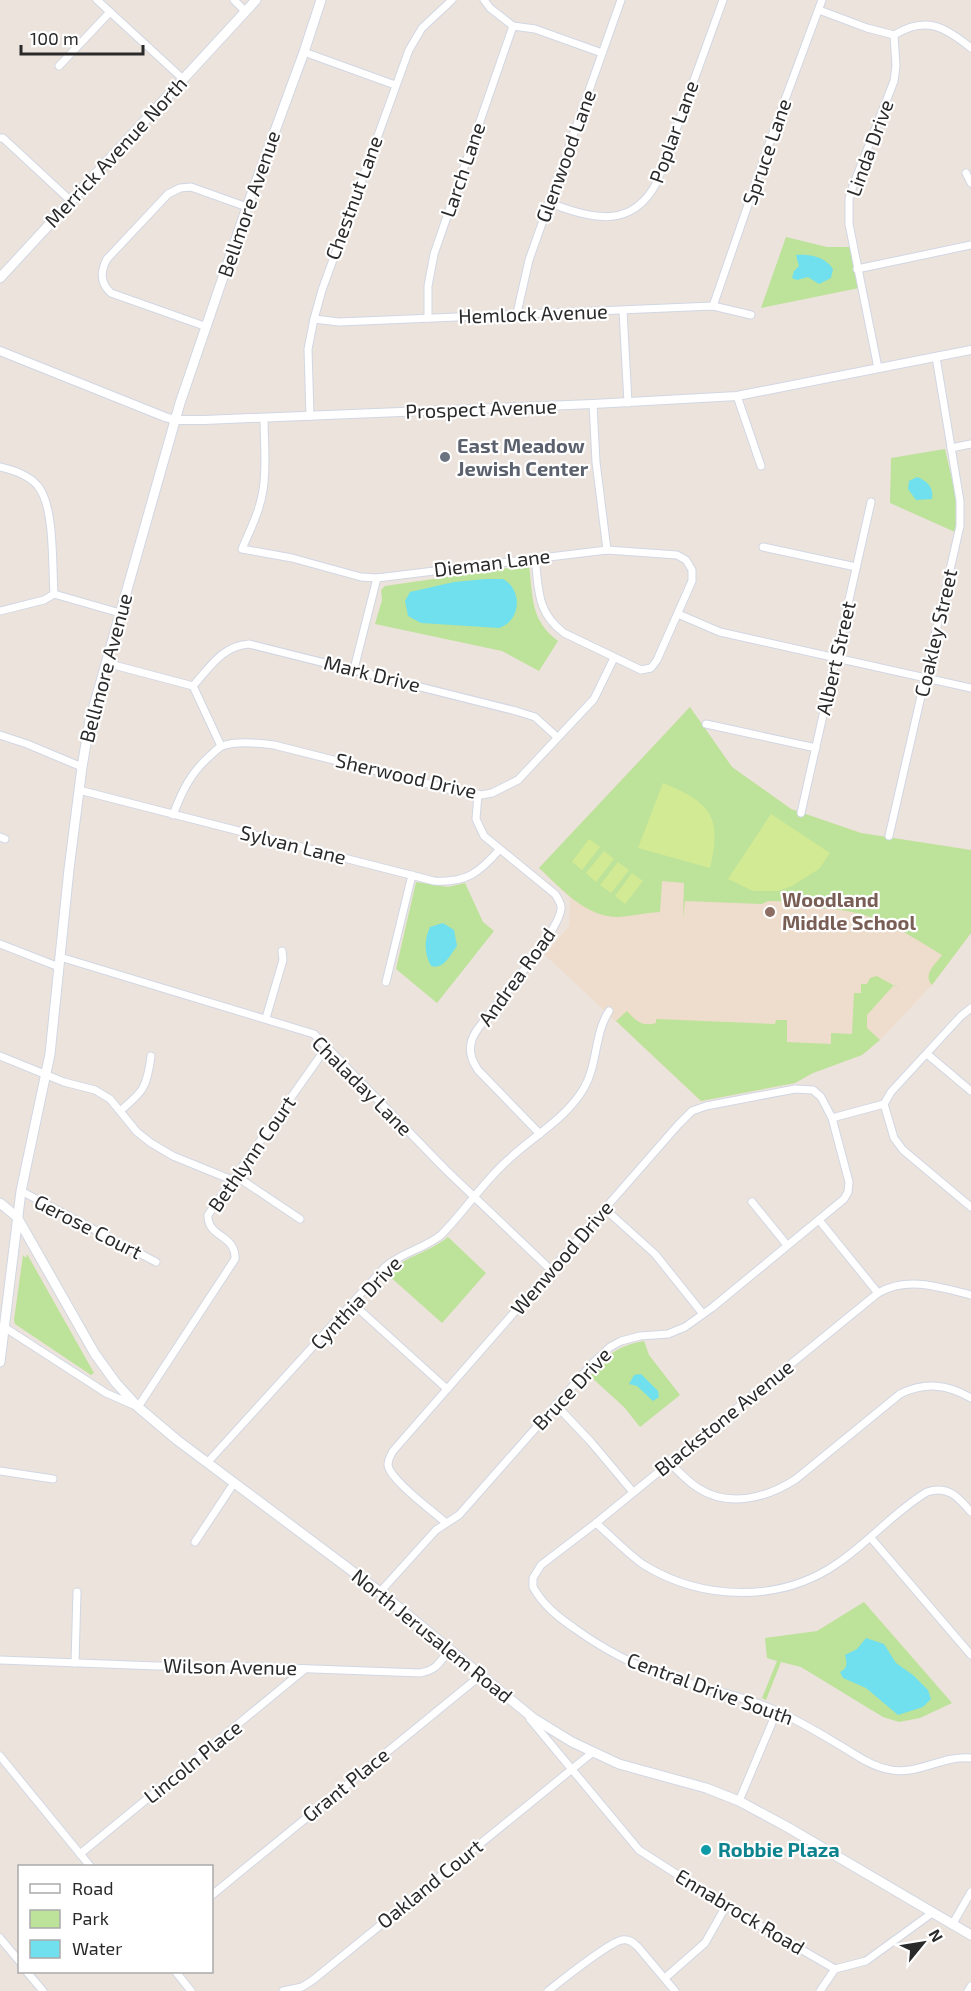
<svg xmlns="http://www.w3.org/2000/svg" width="971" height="1991" font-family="'Exo 2',sans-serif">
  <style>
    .education { fill: #edc }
    .green { fill: #bde299 }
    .pitch { fill: #d3ea95 }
    .water { fill: #70e0ee }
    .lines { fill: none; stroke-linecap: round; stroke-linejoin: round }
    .minor-casing { stroke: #d1d7e3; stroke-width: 9 }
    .tertiary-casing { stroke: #d1d7e3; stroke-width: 10 }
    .secondary-casing { stroke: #d1d7e3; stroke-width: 11 }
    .minor { stroke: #fff; stroke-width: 7 }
    .tertiary { stroke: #fff; stroke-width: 8 }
    .secondary { stroke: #fff; stroke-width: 9 }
    .worship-dot { fill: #6b7280; stroke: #fff; stroke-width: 2 }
    .education-dot { fill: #8d6e63; stroke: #fff; stroke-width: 2 }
    .culture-dot { fill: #0f9aa8; stroke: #fff; stroke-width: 2 }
    .labels { text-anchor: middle; stroke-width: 4.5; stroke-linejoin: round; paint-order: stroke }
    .street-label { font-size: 20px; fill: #2a2a2a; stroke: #fff }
    .worship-label { font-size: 20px; font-weight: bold; fill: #5b616d; stroke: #fff; text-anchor: start }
    .education-label { font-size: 20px; font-weight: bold; fill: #785e54; stroke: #fff; text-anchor: start }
    .culture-label { font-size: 20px; font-weight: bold; fill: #0d838f; stroke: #fff; text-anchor: start }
  </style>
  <rect width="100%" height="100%" fill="#ece3dc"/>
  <polygon class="education" points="690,707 732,767 791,809 861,833 971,850 971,933 932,985 880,1040 862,1055 813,1073 795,1083 701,1101 545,955 569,926 570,898 539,868"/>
  <g class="green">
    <polygon points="786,237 827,247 850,247 859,288 761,308"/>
    <polygon points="945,449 958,505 955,532 890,503 891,458"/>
    <path d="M529,565C533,597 530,620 558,641L539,671L502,651L375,624L382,600L381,590L385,586Z"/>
    <path d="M690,707L732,767L791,809L861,833L971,850V933L932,985C922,974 936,964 942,955C898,928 870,909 816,908L815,902L768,901L762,904L685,901L683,919L684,883L662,881L660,912C645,913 632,916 618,917C585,917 561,888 539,868Z"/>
    <polygon points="416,882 448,887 465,883 483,922 494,931 437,1003 396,969"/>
    <path d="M877,976L900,989L894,985L867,1015V1028L880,1040L862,1055L813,1073L795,1083L701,1101L616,1021L627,1011C636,1021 642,1027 656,1023V1019L775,1024L776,1020H787V1042L831,1044V1033L852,1034L854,993H861V984H867L870,978Z"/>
    <path d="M448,1237L486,1273L442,1323L387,1274C405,1256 428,1253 448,1237Z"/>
    <polygon points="27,1254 94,1373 91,1375 15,1324 14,1320 23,1255 26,1258"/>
    <path d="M644,1341L649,1355L680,1395L640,1427L624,1407L590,1376C607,1355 617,1346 644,1341Z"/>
    <polygon points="864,1602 952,1703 920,1718 899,1722 883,1717 801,1667 781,1662 766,1700 762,1698 777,1661 767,1658 765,1638 817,1631"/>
  </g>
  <g class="pitch">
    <path d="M663,783C711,803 722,816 710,868L638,848Z"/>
    <polygon points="771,814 830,853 819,869 792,886 778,891 753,891 728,879"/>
    <polygon points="589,839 600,847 582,870 572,862"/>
    <polygon points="604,851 614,859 596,882 586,873"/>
    <polygon points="618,862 629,870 611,893 600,885"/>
    <polygon points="632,873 643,881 625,904 615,896"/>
  </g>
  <g class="water">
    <path d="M796,255C811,254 825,257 833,269L831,278L819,284L808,277L797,280L792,278L794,271L799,266Z"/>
    <path d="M917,477C927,481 934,487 932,499L916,500L908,489L909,481Z"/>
    <path d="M485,579H503C523,590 521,621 499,628L421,623L408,616L405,601L410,592L454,582Z"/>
    <path d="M443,923L454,930L457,946C450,955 444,970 431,966C424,952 424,941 430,927Z"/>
    <polygon points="641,1374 658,1391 659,1397 653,1401 637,1386 629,1384 634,1375"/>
    <path d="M866,1638L884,1644L896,1663L913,1675L928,1690L931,1699L923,1707L898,1715L866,1688L843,1678L840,1672C848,1668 847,1663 845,1655L857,1649Z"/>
  </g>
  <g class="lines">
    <defs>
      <g id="minor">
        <polyline points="97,0 183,79"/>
        <polyline points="234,0 245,11"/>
        <polyline points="484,0 490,8 513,26 535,29 602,53"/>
        <path d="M819,10L867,28L894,35C926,16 944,26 971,48"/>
        <polyline points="304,52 395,85"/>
        <polyline points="59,66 110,12"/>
        <polyline points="0,138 3,138 71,201"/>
        <polyline points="966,173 971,183"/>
        <path d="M550,203C592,219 632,230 657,182L723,0"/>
        <polyline points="857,269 971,245"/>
        <polyline points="713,306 776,124 822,0"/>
        <polyline points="623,311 628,403"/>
        <polyline points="517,313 529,260 621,0"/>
        <polyline points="428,318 428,286 434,254 513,26"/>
        <polyline points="314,319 339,322 713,306 751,315"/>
        <path d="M207,327L111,293C100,283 100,272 107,259L168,194L180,188L191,187L247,207"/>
        <polyline points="878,368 849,224 849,199 853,186 894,81 896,66 894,35"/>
        <polyline points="737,396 761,466"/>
        <polyline points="593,404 596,462 607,550"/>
        <polyline points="310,416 308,349 314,319 322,290 409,50 422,28 452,0"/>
        <path d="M264,418C264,442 267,467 263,490C260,511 250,530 242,549L292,558L361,577L377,578L607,550L677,555L686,560L692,570V581L657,660L651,668L641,670L564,633C536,612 539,589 535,558"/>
        <polyline points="951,448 971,444"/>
        <path d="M0,467C13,470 28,475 37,485C55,504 52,567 54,594"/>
        <polyline points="763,547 856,567"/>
        <polyline points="0,611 44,600 54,594 120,613"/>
        <polyline points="678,614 720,632 971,688"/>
        <polyline points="106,663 193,686 221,746"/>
        <polyline points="354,669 377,578"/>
        <path d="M193,686C210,667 222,646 249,644L516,711L535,717L557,737"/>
        <polyline points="706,724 816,748"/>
        <polyline points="0,735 27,744 82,767"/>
        <path d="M79,790L434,881C466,883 479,873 499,850"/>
        <path d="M478,794L476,819L484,836L555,894C557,897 560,902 561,906C564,926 501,997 487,1017C481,1025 472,1034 471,1044C469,1055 473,1062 478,1070L540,1134"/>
        <polyline points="801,813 871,502"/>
        <path d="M173,815C182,791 191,772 211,755C214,752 218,748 222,746C236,741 259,743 274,745L464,793L481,795L492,793L518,780L594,699L614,658"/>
        <polyline points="889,836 960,526 960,501 936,357"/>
        <polyline points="0,837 5,839"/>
        <polyline points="0,944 59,967"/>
        <polyline points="60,957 314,1034 446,1170 551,1270"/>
        <polyline points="386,982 412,875"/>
        <polyline points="266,1018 283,960 282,951"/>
        <polyline points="927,1054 971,1091"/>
        <polyline points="0,1056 64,1082 95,1090 110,1099 137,1132 151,1143 173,1156 232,1180"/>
        <polyline points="884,1104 894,1138 903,1150 971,1207"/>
        <path d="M120,1111C144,1091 147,1087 151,1056"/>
        <polyline points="832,1118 884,1104 891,1092 961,1016 971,1008"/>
        <polyline points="236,1176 300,1219"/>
        <polyline points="21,1191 156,1262"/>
        <polyline points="752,1202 787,1245"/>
        <polyline points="605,1209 655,1254 703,1314"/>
        <polyline points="819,1220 878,1293"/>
        <path d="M971,1295C939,1287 908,1276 878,1293L596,1523L541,1565L533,1578V1587C543,1605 558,1617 574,1628C603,1649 633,1665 666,1676C704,1689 742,1695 779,1712C802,1722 824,1736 846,1749C859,1757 872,1766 887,1769C916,1777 941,1755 971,1758"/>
        <polyline points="352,1303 447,1389"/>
        <path d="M4,1327L106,1393L138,1407L235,1259C236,1234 207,1238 208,1215L326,1048"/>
        <polyline points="556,1405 591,1442 633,1492"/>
        <path d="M669,1462C678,1471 687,1481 698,1488C729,1508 767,1498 796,1479L900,1394C925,1382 947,1384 971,1398"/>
        <path d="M207,1463L385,1267C402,1252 424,1249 441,1235C465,1211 483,1182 508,1160C533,1136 566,1119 584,1088C598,1064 594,1034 609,1011"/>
        <polyline points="0,1471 53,1479"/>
        <path d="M596,1523C612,1537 627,1553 644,1565C703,1601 781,1603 838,1563C869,1542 896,1510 927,1492C948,1485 958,1497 971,1512"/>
        <polyline points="871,1538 971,1655"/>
        <polyline points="195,1542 234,1483"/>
        <path d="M380,1592L436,1530L459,1515L593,1363L610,1347L621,1341L640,1336L668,1334L685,1327L713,1307L844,1199L848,1192L849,1182L832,1118L821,1097L813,1090L795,1089L706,1106L692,1111L678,1125L393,1451C390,1456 388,1460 388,1465C390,1480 434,1512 446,1523"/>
        <path d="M0,1660L157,1666H231L420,1673C437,1670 439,1663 449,1650"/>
        <polyline points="75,1663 77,1592"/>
        <polyline points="530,1719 639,1850 726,1906 835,1969 866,1961 932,1913"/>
        <polyline points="0,1756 90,1866"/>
        <polyline points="739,1801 777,1711"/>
        <polyline points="80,1854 305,1669"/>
        <polyline points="212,1895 480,1676"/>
        <polyline points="952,1925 971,1892"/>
        <polyline points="0,1938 20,1962"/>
        <polyline points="27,1972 43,1991"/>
        <polyline points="176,1972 191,1991"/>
        <polyline points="665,1978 705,1943 726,1906"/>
        <polyline points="283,1991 302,1987 313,1980 593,1752"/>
        <path d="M548,1991C561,1981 609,1942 622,1940C629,1939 633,1942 638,1947L675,1991"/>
        <polyline points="820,1991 835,1969"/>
        <polyline points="968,1991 971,1986"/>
      </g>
      <polyline id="tertiary" points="0,351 165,417 175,420 204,420 593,404 737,396 971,350"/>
      <g id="secondary">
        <polyline points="0,278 256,0"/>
        <polyline points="0,1203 17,1217 95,1354 116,1383 138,1407 177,1440 380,1592 533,1718 572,1742 619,1764 706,1788 739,1801 789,1828 971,1935"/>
        <polyline points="0,1362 21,1191 50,1054 69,869 82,767 90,720 180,403 247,207 304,52 321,0"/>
      </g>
    </defs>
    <use href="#minor" class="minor-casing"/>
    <use href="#tertiary" class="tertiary-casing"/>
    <use href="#secondary" class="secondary-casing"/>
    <use href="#minor" class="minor"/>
    <use href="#tertiary" class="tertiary"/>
    <use href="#secondary" class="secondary"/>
  </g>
  <circle class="worship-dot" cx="445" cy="457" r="6"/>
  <circle class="education-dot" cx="770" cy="912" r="6"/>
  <circle class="culture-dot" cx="706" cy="1850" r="6"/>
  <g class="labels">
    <g class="street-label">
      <text transform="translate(674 132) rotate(-70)" y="7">Poplar Lane</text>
      <text transform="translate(870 148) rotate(-70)" y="7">Linda Drive</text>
      <text transform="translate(116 152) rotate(-47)" y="7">Merrick Avenue North</text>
      <text transform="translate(767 152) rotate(-71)" y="7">Spruce Lane</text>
      <text transform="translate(566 156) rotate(-70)" y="7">Glenwood Lane</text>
      <text transform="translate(463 170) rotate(-71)" y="7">Larch Lane</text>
      <text transform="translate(354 198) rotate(-70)" y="7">Chestnut Lane</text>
      <text transform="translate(249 204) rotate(-71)" y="7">Bellmore Avenue</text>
      <text transform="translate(533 314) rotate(-2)" y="7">Hemlock Avenue</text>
      <text transform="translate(481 409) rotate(-2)" y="7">Prospect Avenue</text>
      <text transform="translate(492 563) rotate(-7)" y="7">Dieman Lane</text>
      <text transform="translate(936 633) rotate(-77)" y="7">Coakley Street</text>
      <text transform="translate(836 658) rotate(-77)" y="7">Albert Street</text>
      <text transform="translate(106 668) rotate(-75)" y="7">Bellmore Avenue</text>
      <text transform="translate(372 674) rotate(14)" y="7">Mark Drive</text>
      <text transform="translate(406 776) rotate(13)" y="7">Sherwood Drive</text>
      <text transform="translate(293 845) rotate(14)" y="7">Sylvan Lane</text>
      <text transform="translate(517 977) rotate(-54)" y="7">Andrea Road</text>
      <text transform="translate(362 1086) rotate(45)" y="7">Chaladay Lane</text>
      <text transform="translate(252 1154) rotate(-55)" y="7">Bethlynn Court</text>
      <text transform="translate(88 1227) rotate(27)" y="7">Gerose Court</text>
      <text transform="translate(562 1258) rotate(-49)" y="7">Wenwood Drive</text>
      <text transform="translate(356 1303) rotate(-46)" y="7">Cynthia Drive</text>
      <text transform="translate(572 1389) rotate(-47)" y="7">Bruce Drive</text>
      <text transform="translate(724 1418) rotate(-39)" y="7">Blackstone Avenue</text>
      <text transform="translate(432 1636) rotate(39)" y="7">North Jerusalem Road</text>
      <text transform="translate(230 1667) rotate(1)" y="7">Wilson Avenue</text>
      <text transform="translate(710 1689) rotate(20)" y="7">Central Drive South</text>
      <text transform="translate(193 1762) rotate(-39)" y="7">Lincoln Place</text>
      <text transform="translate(346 1785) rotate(-39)" y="7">Grant Place</text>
      <text transform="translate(430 1884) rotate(-39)" y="7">Oakland Court</text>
      <text transform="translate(740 1912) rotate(31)" y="7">Ennabrock Road</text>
    </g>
    <g class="worship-label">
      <text x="457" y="453">East Meadow<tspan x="457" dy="23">Jewish Center</tspan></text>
    </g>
    <g class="education-label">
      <text x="782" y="907">Woodland<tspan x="782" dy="23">Middle School</tspan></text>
    </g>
    <g class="culture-label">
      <text x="718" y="1857">Robbie Plaza</text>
    </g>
  </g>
  <rect x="18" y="1865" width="195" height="108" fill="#ffffff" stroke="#aaaaaa" stroke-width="1.5"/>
  <rect x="30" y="1884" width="30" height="9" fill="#ffffff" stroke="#aaaaaa" stroke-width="1.5"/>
  <text x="72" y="1895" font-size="18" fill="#2a2a2a">Road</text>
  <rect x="30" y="1910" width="30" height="18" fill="#bde299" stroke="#aaaaaa" stroke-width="1.5"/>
  <text x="72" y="1925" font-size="18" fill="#2a2a2a">Park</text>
  <rect x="30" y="1940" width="30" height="18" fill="#70e0ee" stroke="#aaaaaa" stroke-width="1.5"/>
  <text x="72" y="1955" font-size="18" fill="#2a2a2a">Water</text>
  <g transform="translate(923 1943) rotate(60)" stroke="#ffffff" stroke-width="4.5" paint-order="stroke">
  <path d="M0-4.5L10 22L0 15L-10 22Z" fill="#2a2a2a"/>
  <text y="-9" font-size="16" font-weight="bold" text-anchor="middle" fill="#2a2a2a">N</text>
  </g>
  <path d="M21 45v9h122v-9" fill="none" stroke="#2a2a2a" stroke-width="3"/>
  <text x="30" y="45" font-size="18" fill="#2a2a2a" stroke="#ffffff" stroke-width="4.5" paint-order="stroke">100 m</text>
</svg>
